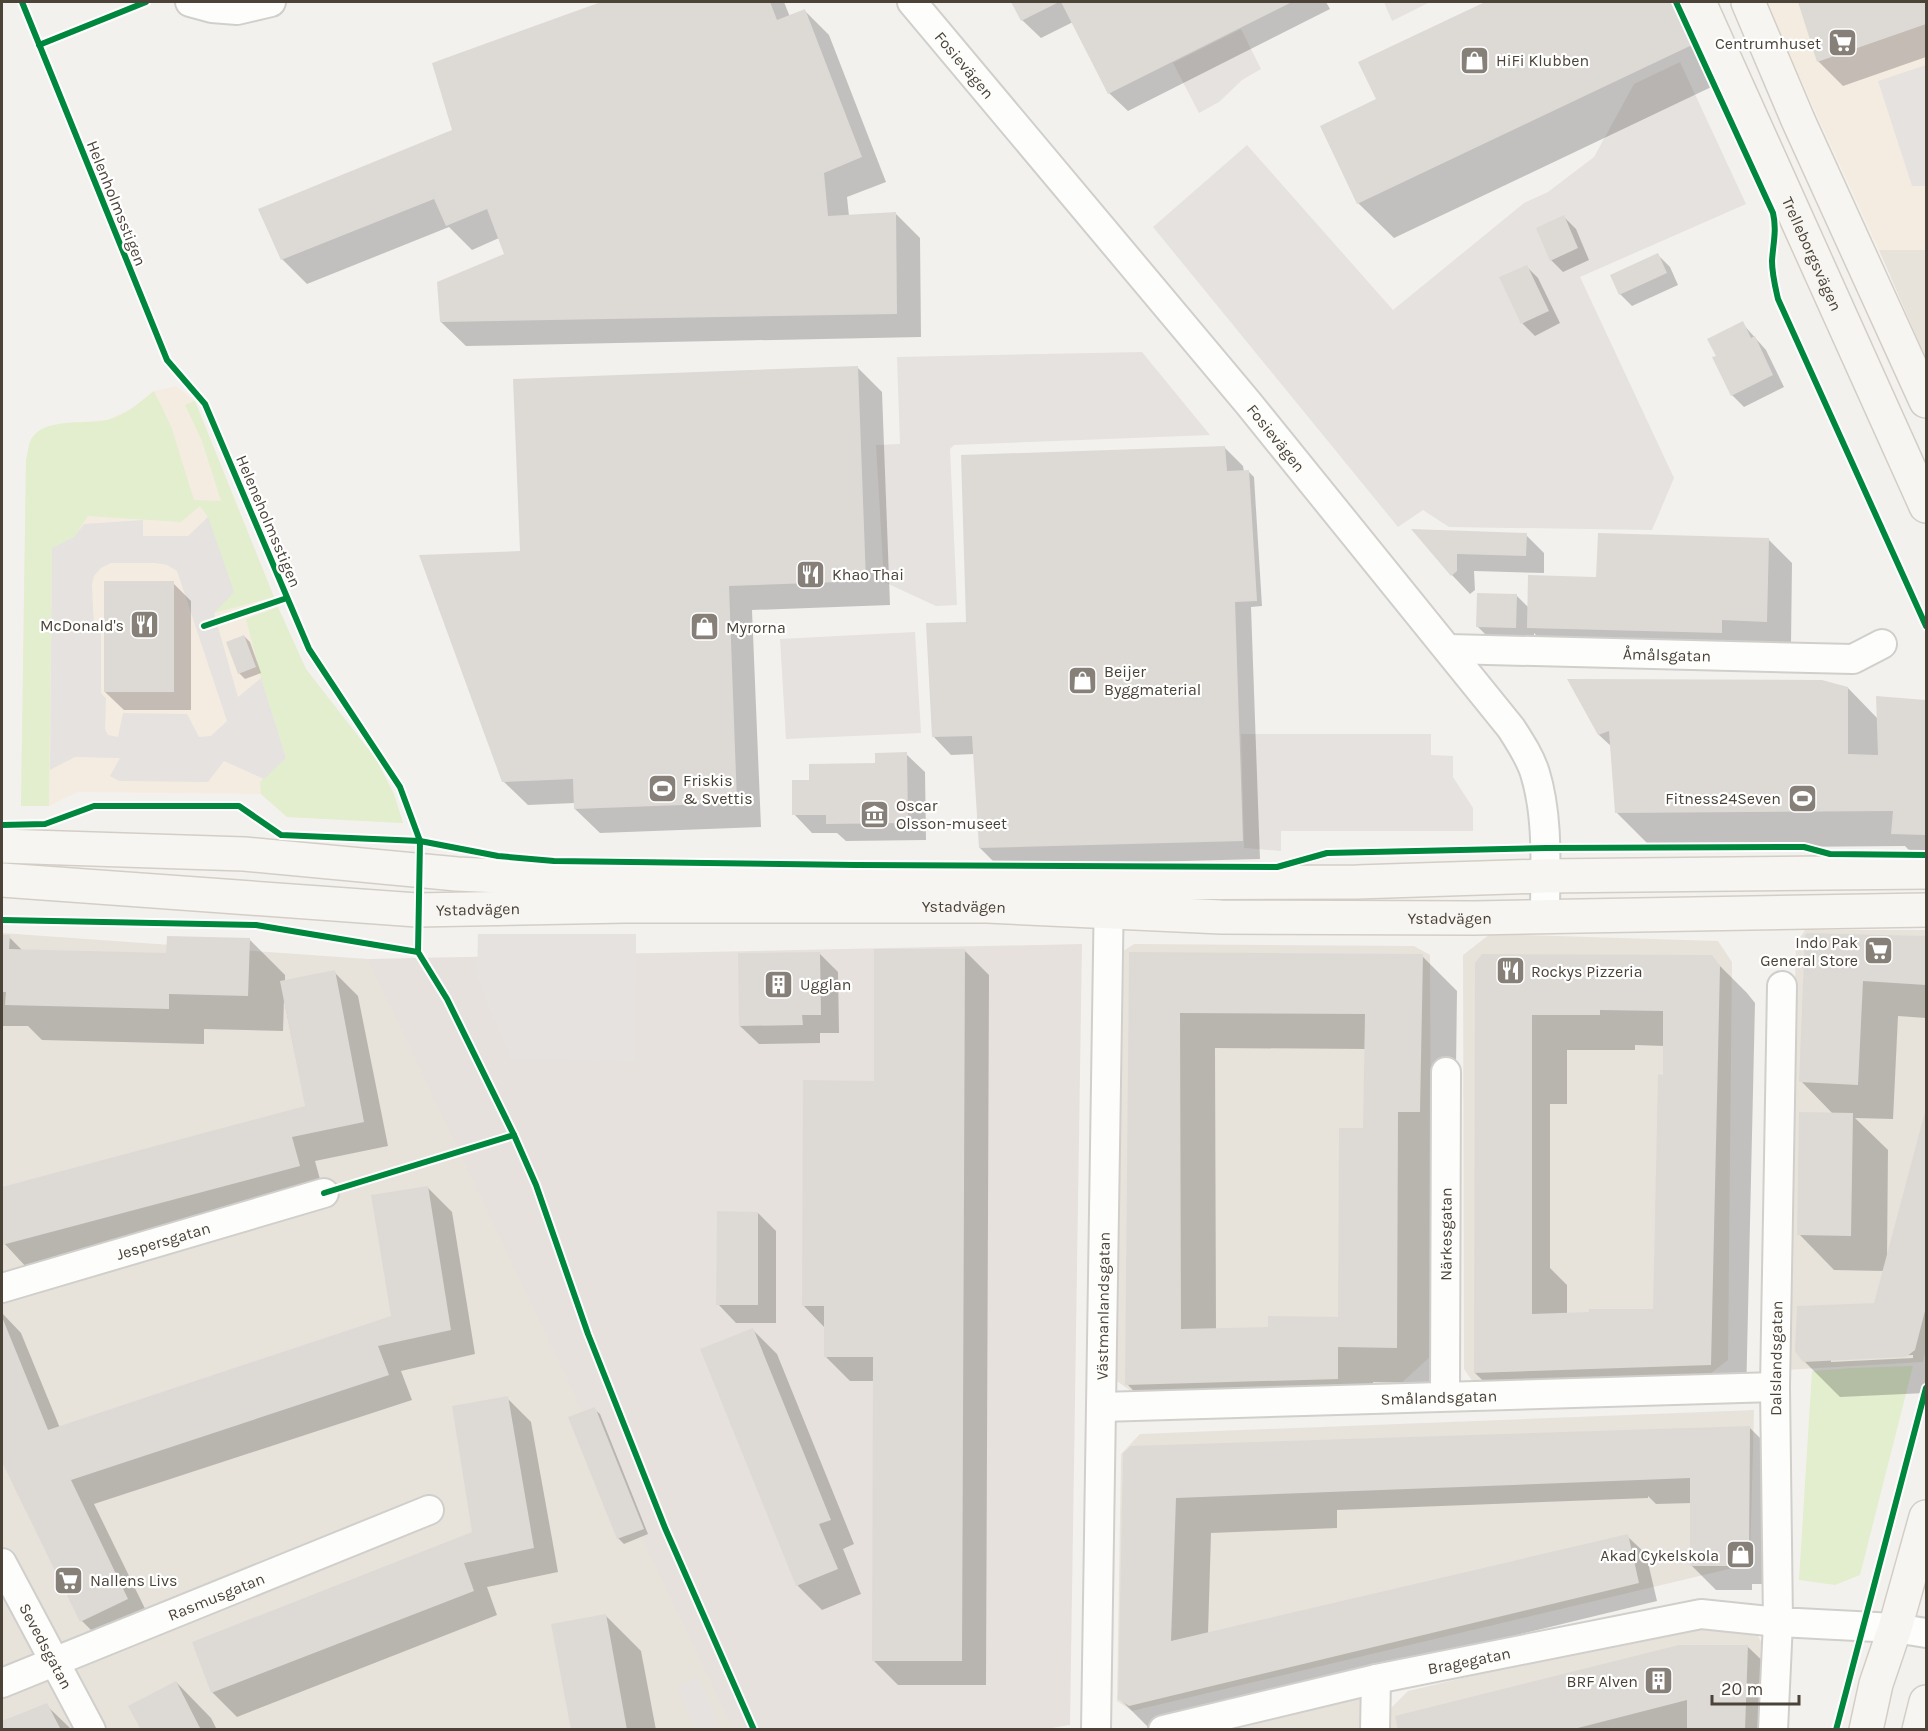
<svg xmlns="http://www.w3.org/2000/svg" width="1928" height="1731" font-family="Karla,sans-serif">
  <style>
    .residential { fill: #e7e3db }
    .commercial { fill: #f5ece1 }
    .industrial { fill: #e6e1dd }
    .green { fill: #e2eece }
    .parking { fill: #e5e2df; fill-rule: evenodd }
    .shadow { fill: #0003; fill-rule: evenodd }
    .building { fill: #dddad6; fill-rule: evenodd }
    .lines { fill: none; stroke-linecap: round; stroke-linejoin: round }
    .minor-casing { stroke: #d1cfcb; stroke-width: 32 }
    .secondary-casing { stroke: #d3cec5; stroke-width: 36 }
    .minor { stroke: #fdfdfc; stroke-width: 28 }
    .secondary { stroke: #f7f5f1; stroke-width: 33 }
    .cycleway-casing { stroke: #fff; stroke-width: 10 }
    .cycleway { stroke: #00873e; stroke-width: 6 }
    .labels { text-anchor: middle; stroke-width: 4.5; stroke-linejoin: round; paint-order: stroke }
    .poi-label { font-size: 16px; fill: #4b4338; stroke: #fff; text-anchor: start }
    .street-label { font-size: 16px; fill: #4b4338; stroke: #fff }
  </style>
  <rect width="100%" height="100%" fill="#f3f1ee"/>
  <g class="residential">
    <polygon points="1926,248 1926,359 1879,250"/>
    <polygon points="1805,930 1926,930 1926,1348 1923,1362 1785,1370 1796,944"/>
    <polygon points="2,933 368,959 421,986 736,1729 2,1729"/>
    <polygon points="1490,934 1718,941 1732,962 1728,1360 1710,1374 1475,1385 1464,1369 1463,955"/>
    <polygon points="1134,944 1414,946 1430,955 1432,1355 1396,1388 1138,1396 1111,1377 1117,955"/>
    <polygon points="1754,1410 1750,1564 1132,1711 1117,1701 1121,1454 1140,1434"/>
    <polygon points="1752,1625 1763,1645 1764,1729 1386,1730 1387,1712 1408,1691 1649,1634"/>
    <polygon points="1367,1696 1366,1729 1234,1730 1308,1710"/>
  </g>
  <g class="commercial">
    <polygon points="1765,2 1926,2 1926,250 1879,250"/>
    <polygon points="176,386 195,401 290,636 306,669 376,759 394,794 403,823 287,817 261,794 78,792 49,806 21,806 26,460 32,438 44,428 65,423 107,420 131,409 154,391"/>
  </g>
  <polygon class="industrial" points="1082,944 1070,1725 1039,1730 733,1729 368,959"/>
  <g class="green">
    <path d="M154,391L171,426L194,500L221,501L202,441L185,405L195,401L274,597L214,613L208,517L200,506L181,522L88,516L74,537L52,548L49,806H21L26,460C28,454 28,443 32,438C45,417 87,425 107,420C125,416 140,402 154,391Z"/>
    <polygon points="278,607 306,669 376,759 394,794 403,823 287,817 261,794 260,782 286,758 261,678 246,619"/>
    <polygon points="1913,1366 1860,1575 1835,1585 1799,1580 1812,1371 1851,1368"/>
  </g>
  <g class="parking">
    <polygon points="1384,2 1430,2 1392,21"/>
    <polygon points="1241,29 1261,69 1242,80 1219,102 1199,113 1173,63"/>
    <polygon points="1680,62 1746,204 1580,277 1674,478 1652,530 1449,527 1423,510 1398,527 1153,227 1247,145 1393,310 1524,203 1548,192 1594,157 1634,84"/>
    <polygon points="1926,65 1926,186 1912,186 1878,81"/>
    <polygon points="1142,352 1210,435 954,445 950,449 957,605 936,606 884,582 876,445 900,444 897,357"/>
    <path d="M208,517L234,592L214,613L238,697L261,678L286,758L264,779L224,761L208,782L119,781L110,776L120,758L75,757L50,770L52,548L74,537L84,524L143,520V536H188ZM111,563H155L167,565L177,571L227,721L211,736L199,737L187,714L123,713L118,737L108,735L105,729L106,698L101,693V630L94,629L92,585L94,576L101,568Z"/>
    <polygon points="915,632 921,733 786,739 780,639"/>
    <polygon points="1241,734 1431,734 1431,755 1453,756 1453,777 1473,808 1473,831 1281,831 1281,851 1244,848"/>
    <polygon points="478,934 636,934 635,1061 511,1059 477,977"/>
    <polygon points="699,1677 721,1729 696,1729 678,1686"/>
  </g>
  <g class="shadow">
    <polygon points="606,2 784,2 790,17 805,11 829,35 886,182 847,197 849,216 895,213 920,238 921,337 466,346 441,322 506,255 499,238 472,250 449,227 307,284 282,259 454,131 433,64"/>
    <polygon points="1013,2 1326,2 1330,9 1128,111 1109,93 1073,22 1041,38 1022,20"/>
    <polygon points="1488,2 1689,2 1726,80 1394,238 1358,203 1378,100 1360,63"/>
    <polygon points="1800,2 1926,2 1926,57 1843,86 1818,61"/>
    <polygon points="1564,217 1576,229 1589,260 1563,272 1551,260"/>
    <polygon points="1658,255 1670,267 1678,285 1632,306 1620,294"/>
    <polygon points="1526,266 1538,278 1560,323 1535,336 1523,324 1501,278"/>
    <polygon points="1742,323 1766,350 1784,387 1744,407 1732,395 1718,357"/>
    <polygon points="857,367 882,392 890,605 752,610 761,827 600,833 575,809 575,803 528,805 503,781 521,553"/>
    <polygon points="1225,448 1243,466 1244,472 1249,472 1254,477 1262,606 1251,607 1260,859 998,866 980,848 974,754 951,755 933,736 967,624"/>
    <polygon points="1415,531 1526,535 1544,553 1544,573 1474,571 1475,590 1470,594 1452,575"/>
    <polygon points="1768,539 1792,563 1791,645 1564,663 1534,633 1534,646 1496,645 1477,626 1516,595 1529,608 1598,578"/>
    <polygon points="173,583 191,601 191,710 124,710 105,692"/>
    <polygon points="244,636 250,642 261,673 245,679 239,673"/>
    <polygon points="1570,680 1848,688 1878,719 1877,698 1926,702 1926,868 1905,846 1652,848 1616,812 1612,747 1599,735"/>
    <polygon points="906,754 925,772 926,840 846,841 837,833 812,833 794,814 877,764"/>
    <path d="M1807,935L1926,937V1018L1898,1016L1893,1119L1855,1118L1888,1150L1887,1259L1926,1111V1393L1840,1397L1804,1361L1875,1305L1884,1271L1834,1270L1799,1234L1834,1115L1801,1081ZM1913,1355V1358L1831,1362V1359Z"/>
    <polygon points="2,936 9,937 23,951 168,954 249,939 285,975 285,981 334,972 358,996 388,1146 315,1161 323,1190 28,1269 3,1242 2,1242 2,1188 306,1107 284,1000 283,1031 204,1029 204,1044 42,1040 28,1026 2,1026"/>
    <polygon points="964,950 989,975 986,1685 898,1685 873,1660 874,1381 850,1381 825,1356 825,1328 803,1305 876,1082"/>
    <polygon points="819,953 838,972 839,1033 820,1033 820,1043 759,1044 740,1026"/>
    <path d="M1130,953L1422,956L1457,991L1455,1147L1432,1383L1373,1382V1414L1162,1420L1127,1384ZM1215,1048L1366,1049L1365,1129L1339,1318L1270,1328L1216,1329Z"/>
    <path d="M1711,957L1747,993L1755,1003L1746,1400L1511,1408L1475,1373L1477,964ZM1635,1045L1665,1046L1654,1310L1567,1314V1285L1550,1268V1104H1567V1050H1635Z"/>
    <polygon points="427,1187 452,1212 475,1354 401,1371 412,1400 94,1504 152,1623 106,1645 82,1621 17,1492 2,1457 2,1313 21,1333 60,1428 393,1317"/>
    <polygon points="758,1213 776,1231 776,1323 736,1323 718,1304"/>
    <polygon points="753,1330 777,1354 854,1544 843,1549 861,1594 822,1610 798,1586 702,1350"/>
    <polygon points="507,1398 531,1422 558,1572 487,1587 497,1615 237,1717 213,1693 194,1643 474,1533"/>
    <polygon points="594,1409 600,1414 648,1534 624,1544 618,1538"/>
    <polygon points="1750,1428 1774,1452 1772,1584 1752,1584 1752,1590 1716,1590 1692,1566 1692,1503 1656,1504 1648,1496 1648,1498 1337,1510 1337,1528 1211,1533 1208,1634 1627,1536 1646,1554 1657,1601 1359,1673 1151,1730 1119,1698 1124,1454"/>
    <polygon points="605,1615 641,1651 656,1730 572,1730"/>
    <polygon points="1747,1646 1772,1670 1770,1730 1399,1730"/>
    <polygon points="176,1682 211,1718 217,1730 143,1730"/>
    <polygon points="46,1705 71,1729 2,1730 2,1723"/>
  </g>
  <g class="building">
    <polygon points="601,2 770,2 777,20 805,9 862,157 824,173 828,216 896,212 897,314 440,322 437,282 504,254 487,209 446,226 434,199 281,260 258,209 452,130 432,63"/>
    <polygon points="1011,2 1059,2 1021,21"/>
    <polygon points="1061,2 1292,2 1108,94"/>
    <polygon points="1485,2 1672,2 1692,45 1357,204 1320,126 1376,99 1358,62"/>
    <polygon points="1798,2 1926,2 1926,24 1817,62"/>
    <polygon points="1564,215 1578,248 1550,261 1536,228"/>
    <polygon points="1658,253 1667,273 1619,295 1610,275"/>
    <polygon points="1527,265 1549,311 1521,324 1499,277"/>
    <polygon points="1743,321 1751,338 1755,336 1773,375 1731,396 1712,357 1716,356 1707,339"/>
    <polygon points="858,366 866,581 729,586 737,803 574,809 573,779 502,782 419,555 520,551 513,379"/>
    <polygon points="1225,446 1227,471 1249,470 1257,601 1235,602 1243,841 979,848 972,736 932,737 926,623 966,622 961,455"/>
    <polygon points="1411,529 1527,533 1526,556 1457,554 1457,571 1451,576"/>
    <polygon points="1598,533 1769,538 1767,622 1722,620 1722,633 1527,628 1528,575 1596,577"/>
    <rect x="104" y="581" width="70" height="111"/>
    <polygon points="1477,593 1517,594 1516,628 1476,627"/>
    <polygon points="244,635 256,667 238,674 226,642"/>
    <polygon points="1567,679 1822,680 1848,687 1848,754 1878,755 1876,696 1926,700 1926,835 1891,834 1893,811 1615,813 1609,731 1598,735"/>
    <polygon points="907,752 908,823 826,824 826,815 792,815 792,780 809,780 809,764 875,763 875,753"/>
    <polygon points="1807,933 1926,936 1926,985 1863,981 1858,1085 1799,1082 1805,935"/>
    <polygon points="2,935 10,935 9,949 166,953 167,936 250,938 248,996 169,994 169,1009 5,1005 6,992 2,992"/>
    <polygon points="874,949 965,949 962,1661 872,1661 873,1357 824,1357 824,1306 802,1306 803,1080 874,1081"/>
    <polygon points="820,952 821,1015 802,1015 803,1025 739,1026 738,953"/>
    <path d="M1129,952L1423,954L1420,1112H1398L1397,1348L1338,1347V1379L1125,1385ZM1180,1013L1365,1014L1363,1128H1339L1338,1317L1268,1316V1327L1181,1329Z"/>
    <path d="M1482,954L1712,955L1720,966L1711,1365L1474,1373L1475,963ZM1600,1010L1663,1011V1075L1658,1074L1653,1309H1589V1312L1532,1314V1015H1600Z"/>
    <polygon points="335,970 364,1122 292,1137 300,1166 2,1245 2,1187 305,1106 280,981"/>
    <polygon points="1926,1108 1926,1307 1915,1350 1906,1357 1803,1362 1795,1351 1797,1306 1874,1303"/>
    <polygon points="1799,1112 1853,1113 1851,1236 1797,1235"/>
    <polygon points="428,1186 451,1330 378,1346 389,1375 71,1480 128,1599 80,1622 2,1462 2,1317 48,1430 391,1316 371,1195"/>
    <polygon points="717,1211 758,1212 758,1305 716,1305"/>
    <polygon points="753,1328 831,1520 819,1524 838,1569 796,1586 700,1349"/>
    <polygon points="508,1396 534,1548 464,1563 474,1591 211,1693 192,1642 472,1532 452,1406"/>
    <polygon points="595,1407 644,1529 617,1539 568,1417"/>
    <polygon points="1750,1426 1749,1560 1728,1560 1728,1566 1690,1566 1690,1478 1176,1498 1171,1641 1628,1534 1639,1583 1129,1706 1118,1699 1123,1453 1131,1446"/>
    <polygon points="606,1614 627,1730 571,1730 551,1624"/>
    <polygon points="1679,1645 1748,1645 1745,1730 1687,1730 1687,1700 1570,1730 1398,1730 1395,1716"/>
    <polygon points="176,1681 201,1730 141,1730 128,1706"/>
    <polygon points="47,1703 61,1730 2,1730 2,1721"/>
  </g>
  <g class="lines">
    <defs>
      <g id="minor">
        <polyline points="190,2 212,8 237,10 271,2"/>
        <path id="s1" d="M912,2L1249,404L1511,728C1520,742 1530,757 1535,773C1549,819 1545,869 1545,916"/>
        <path id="s2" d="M1449,649L1853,659L1882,644"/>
        <path id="s3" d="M2,1288L324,1193"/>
        <path id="s4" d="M1445,1396L1446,1072"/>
        <path id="s5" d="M1101,1407L1775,1387"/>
        <path id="s6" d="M2,1563L91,1730"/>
        <path id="s7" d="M2,1683L429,1510"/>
        <path id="s8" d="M1096,1730L1109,889"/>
        <path id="s9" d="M1163,1730L1376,1679L1701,1614L1778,1622L1895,1628L1926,1633"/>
        <polyline points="1375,1730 1376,1679"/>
        <path id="s10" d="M1773,1730L1778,1622L1775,1387L1782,986"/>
      </g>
      <g id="secondary">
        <path id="s11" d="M1699,2L1926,506"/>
        <polyline points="1748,2 1798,120 1926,401"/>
        <polyline points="2,846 244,854 457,874 624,882 836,880 1109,883 1357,882 1545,876 1926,872"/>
        <path id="s12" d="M2,880L417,910L625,906H987L1221,917L1474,918L1926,910"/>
        <polyline points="1866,1730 1876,1684 1895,1628 1926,1517"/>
        <polyline points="1919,1730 1926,1702"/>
      </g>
    </defs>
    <use href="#minor" class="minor-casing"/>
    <use href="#secondary" class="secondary-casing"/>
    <use href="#minor" class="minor"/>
    <use href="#secondary" class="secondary"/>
    <defs>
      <g id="cycleway">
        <polyline points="22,2 167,360 205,404 309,649 400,787 420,841 418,952 447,999 514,1135 536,1185 588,1334 665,1528 754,1730"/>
        <path d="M1676,2L1773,213C1777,230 1773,244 1772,261C1772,274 1775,286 1778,299L1926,626"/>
        <polyline points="39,45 146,2"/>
        <polyline points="204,626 287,598"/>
        <polyline points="2,825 45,824 94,806 239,806 281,835 420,841 498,856 554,861 856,865 1277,867 1327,853 1546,848 1804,847 1830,854 1926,855"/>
        <polyline points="2,920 256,925 418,952"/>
        <polyline points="324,1193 514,1135"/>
        <polyline points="1836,1730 1926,1388"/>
      </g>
    </defs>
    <use href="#cycleway" class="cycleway-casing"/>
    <use href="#cycleway" class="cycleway"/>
  </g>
  <defs>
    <symbol id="supermarket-square" viewBox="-11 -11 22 22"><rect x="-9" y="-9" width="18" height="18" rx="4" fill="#868078" stroke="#fff"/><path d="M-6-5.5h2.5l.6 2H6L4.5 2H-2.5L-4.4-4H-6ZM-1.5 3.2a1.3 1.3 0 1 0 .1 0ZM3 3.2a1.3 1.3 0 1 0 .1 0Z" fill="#fff"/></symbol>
    <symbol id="shop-square" viewBox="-11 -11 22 22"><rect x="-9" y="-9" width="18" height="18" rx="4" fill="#868078" stroke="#fff"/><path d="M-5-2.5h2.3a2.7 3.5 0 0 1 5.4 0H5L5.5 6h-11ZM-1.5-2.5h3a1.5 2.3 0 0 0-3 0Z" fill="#fff"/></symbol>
    <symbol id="restaurant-square" viewBox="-11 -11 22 22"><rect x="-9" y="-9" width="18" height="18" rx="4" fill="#868078" stroke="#fff"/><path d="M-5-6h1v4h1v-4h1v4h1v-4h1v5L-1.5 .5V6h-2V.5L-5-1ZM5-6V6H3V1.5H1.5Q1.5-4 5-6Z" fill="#fff"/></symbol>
    <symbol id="stadium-square" viewBox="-11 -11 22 22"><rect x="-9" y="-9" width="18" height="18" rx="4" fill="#868078" stroke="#fff"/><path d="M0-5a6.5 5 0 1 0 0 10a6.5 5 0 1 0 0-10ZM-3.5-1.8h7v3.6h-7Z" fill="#fff"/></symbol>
    <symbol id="museum-square" viewBox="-11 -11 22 22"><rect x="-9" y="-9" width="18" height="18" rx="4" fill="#868078" stroke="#fff"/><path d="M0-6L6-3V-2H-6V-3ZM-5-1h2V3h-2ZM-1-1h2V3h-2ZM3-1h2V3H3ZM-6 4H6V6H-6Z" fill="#fff"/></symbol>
    <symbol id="building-square" viewBox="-11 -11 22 22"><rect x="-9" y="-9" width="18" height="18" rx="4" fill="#868078" stroke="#fff"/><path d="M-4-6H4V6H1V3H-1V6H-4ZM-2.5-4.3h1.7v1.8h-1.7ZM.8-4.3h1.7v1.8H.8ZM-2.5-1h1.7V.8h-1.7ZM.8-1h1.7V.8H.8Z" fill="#fff"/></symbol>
  </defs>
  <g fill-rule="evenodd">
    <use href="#supermarket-square" x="1826" y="26" width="33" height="33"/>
    <use href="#shop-square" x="1458" y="44" width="33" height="33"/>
    <use href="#restaurant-square" x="794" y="558" width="33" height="33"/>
    <use href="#restaurant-square" x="128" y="608" width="33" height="33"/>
    <use href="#shop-square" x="688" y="610" width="33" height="33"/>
    <use href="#shop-square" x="1066" y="664" width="33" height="33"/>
    <use href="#stadium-square" x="646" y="772" width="33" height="33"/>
    <use href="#stadium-square" x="1786" y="782" width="33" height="33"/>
    <use href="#museum-square" x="858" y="798" width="33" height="33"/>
    <use href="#supermarket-square" x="1862" y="934" width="33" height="33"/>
    <use href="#restaurant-square" x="1494" y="954" width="33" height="33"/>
    <use href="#building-square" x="762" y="968" width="33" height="33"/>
    <use href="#shop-square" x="1724" y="1538" width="33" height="33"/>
    <use href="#supermarket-square" x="52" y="1564" width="33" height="33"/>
    <use href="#building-square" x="1642" y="1664" width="33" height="33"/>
  </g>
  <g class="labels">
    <g class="poi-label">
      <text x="1821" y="49" text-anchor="end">Centrumhuset</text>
      <text x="1496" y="66">HiFi Klubben</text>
      <text x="832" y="580">Khao Thai</text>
      <text x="124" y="631" text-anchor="end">McDonald's</text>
      <text x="726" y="633">Myrorna</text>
      <text x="1104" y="677">Beijer<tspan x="1104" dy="18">Byggmaterial</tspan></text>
      <text x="683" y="786">Friskis<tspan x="683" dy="18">&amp; Svettis</tspan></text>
      <text x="1781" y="804" text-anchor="end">Fitness24Seven</text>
      <text x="896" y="811">Oscar<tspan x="896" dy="18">Olsson-museet</tspan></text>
      <text x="1858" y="948" text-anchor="end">Indo Pak<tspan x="1858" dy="18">General Store</tspan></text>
      <text x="1531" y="977">Rockys Pizzeria</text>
      <text x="800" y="990">Ugglan</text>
      <text x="1719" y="1561" text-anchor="end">Akad Cykelskola</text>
      <text x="90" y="1586">Nallens Livs</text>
      <text x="1638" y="1687" text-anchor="end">BRF Alven</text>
    </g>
    <g class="street-label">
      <text dy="6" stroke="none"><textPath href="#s1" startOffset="82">Fosievägen</textPath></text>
      <text transform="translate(117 203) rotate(68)" y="6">Helenholmsstigen</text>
      <text dy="6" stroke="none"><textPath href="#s11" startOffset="276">Trelleborgsvägen</textPath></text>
      <text dy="6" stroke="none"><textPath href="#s1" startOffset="568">Fosievägen</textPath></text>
      <text transform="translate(269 521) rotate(67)" y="6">Heleneholmsstigen</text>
      <text dy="6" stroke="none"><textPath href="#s2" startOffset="218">Åmålsgatan</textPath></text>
      <text dy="6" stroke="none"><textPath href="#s12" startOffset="963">Ystadvägen</textPath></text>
      <text dy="6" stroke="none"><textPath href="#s12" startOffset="477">Ystadvägen</textPath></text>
      <text dy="6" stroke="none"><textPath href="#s12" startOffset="1449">Ystadvägen</textPath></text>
      <text dy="6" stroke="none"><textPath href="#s4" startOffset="162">Närkesgatan</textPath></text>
      <text dy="6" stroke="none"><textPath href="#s3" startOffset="168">Jespersgatan</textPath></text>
      <text dy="6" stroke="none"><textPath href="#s8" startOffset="424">Västmanlandsgatan</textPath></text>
      <text dy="6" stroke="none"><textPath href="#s10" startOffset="372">Dalslandsgatan</textPath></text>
      <text dy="6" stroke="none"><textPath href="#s5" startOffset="338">Smålandsgatan</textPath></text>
      <text dy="6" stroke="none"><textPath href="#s7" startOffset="231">Rasmusgatan</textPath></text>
      <text dy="6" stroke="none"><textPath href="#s6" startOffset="94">Sevedsgatan</textPath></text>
      <text dy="6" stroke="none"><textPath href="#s9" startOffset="314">Bragegatan</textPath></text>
    </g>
  </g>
  <rect width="1928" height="1731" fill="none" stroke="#4b4338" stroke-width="6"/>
  <path d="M1712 1695v9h87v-9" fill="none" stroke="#4b4338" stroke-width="3"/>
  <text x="1721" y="1695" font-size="18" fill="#4b4338" stroke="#ffffff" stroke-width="4.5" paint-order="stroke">20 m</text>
</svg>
